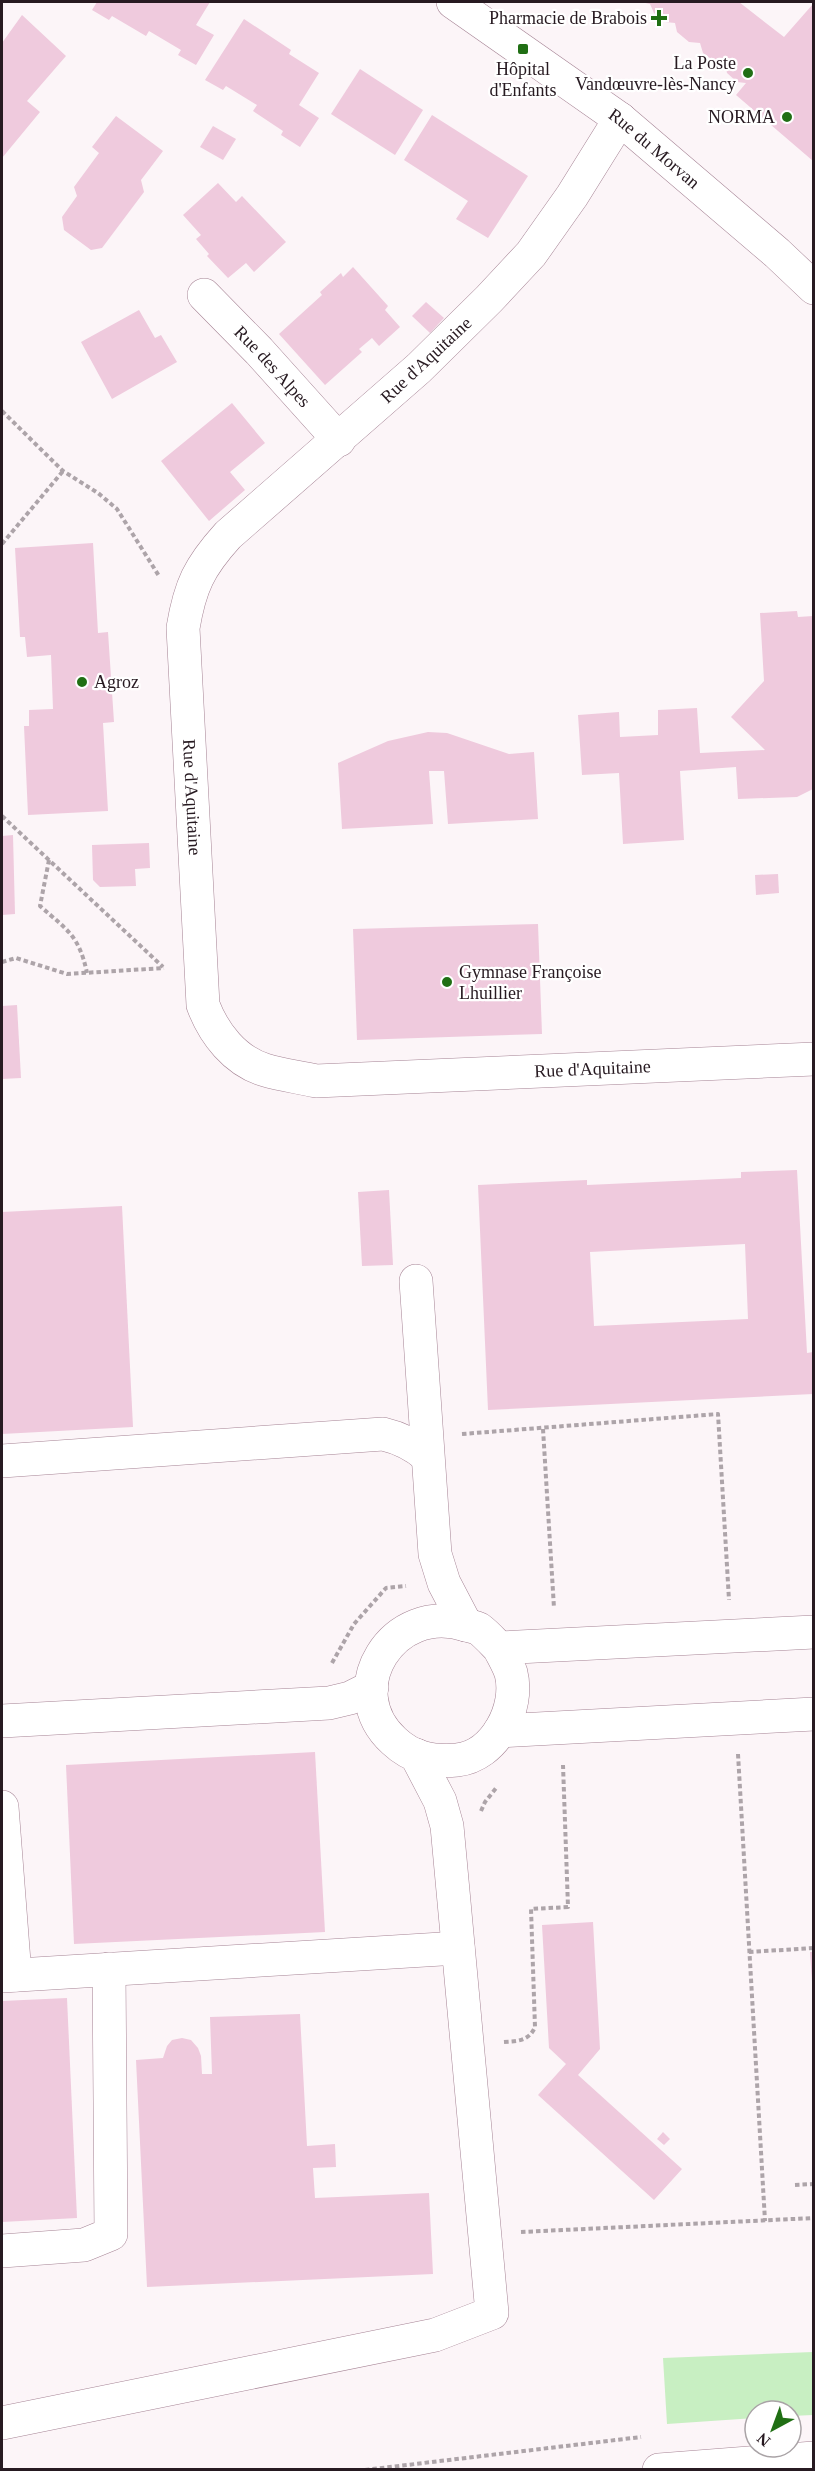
<svg xmlns="http://www.w3.org/2000/svg" width="815" height="2471" font-family="'Times New Roman',serif">
  <style>
    .green { fill: #c8efc2 }
    .building { fill: #efcadd; fill-rule: evenodd }
    .lines { fill: none; stroke-linecap: round; stroke-linejoin: round }
    .minor-casing { stroke: #a68495; stroke-width: 34 }
    .major-casing { stroke: #a68495; stroke-width: 34 }
    .path { stroke: #ada4a9; stroke-width: 4; stroke-dasharray: 4.5 3; stroke-linecap: butt }
    .minor { stroke: #fff; stroke-width: 33 }
    .major { stroke: #fff; stroke-width: 33 }
    .poi-dot { fill: #206f14; stroke: #fff; stroke-width: 2 }
    .labels { text-anchor: middle; stroke-width: 4.5; stroke-linejoin: round; paint-order: stroke }
    .poi-label { font-size: 18px; fill: #271a21; stroke: #fff; text-anchor: end }
    .street-label { font-size: 18px; fill: #271a21; stroke: #fff }
  </style>
  <rect width="100%" height="100%" fill="#fcf5f8"/>
  <polygon class="green" points="813,2352 813,2415 791,2416 791,2411 755,2411 755,2418 667,2424 663,2358"/>
  <g class="building">
    <polygon points="97,2 210,2 196,25 214,35 196,65 178,55 181,50 149,31 146,36 112,16 109,20 92,10"/>
    <polygon points="641,2 739,2 784,37 813,4 813,161 736,95 746,83 737,82 727,73 724,62 714,61 703,53 700,43 689,42 677,32 675,23 665,22 654,13 650,4"/>
    <polygon points="22,15 66,56 27,101 40,112 2,158 2,43"/>
    <polygon points="244,19 291,50 289,54 319,73 299,105 319,118 300,147 281,135 283,131 253,111 257,105 226,86 223,90 205,80"/>
    <polygon points="360,69 423,110 395,155 331,114"/>
    <polygon points="432,115 528,176 488,238 456,219 468,201 404,160"/>
    <polygon points="116,116 163,151 141,180 144,192 102,248 91,250 64,230 62,217 77,196 74,187 99,153 92,147"/>
    <polygon points="213,126 236,139 223,160 200,147"/>
    <polygon points="218,183 236,202 242,196 286,242 254,272 246,263 228,278 207,256 209,254 196,239 201,235 183,215"/>
    <polygon points="353,267 388,306 385,310 400,327 379,346 372,338 359,349 362,352 325,385 279,334 322,295 320,292 341,273 343,277"/>
    <polygon points="426,302 444,318 430,333 412,316"/>
    <polygon points="139,310 155,338 161,335 177,362 112,399 81,342"/>
    <polygon points="232,403 265,443 230,472 245,490 209,521 161,461"/>
    <polygon points="93,543 98,633 108,632 114,722 103,723 108,811 28,815 24,726 29,726 29,710 53,709 51,655 27,657 25,637 20,637 15,548"/>
    <polygon points="797,611 798,617 813,616 813,789 797,797 738,799 736,767 680,771 684,840 623,844 619,773 582,775 578,715 619,712 620,737 658,735 658,710 697,708 700,753 765,750 731,717 764,681 760,613"/>
    <polygon points="428,732 447,733 509,754 534,752 538,819 448,824 444,771 429,771 433,824 342,829 338,763 388,741"/>
    <polygon points="13,835 15,914 2,915 2,836"/>
    <polygon points="149,843 150,868 135,869 136,886 100,887 93,880 92,845"/>
    <polygon points="778,874 779,893 756,895 755,875"/>
    <polygon points="538,924 542,1034 357,1040 353,929"/>
    <polygon points="17,1005 21,1078 2,1079 2,1006"/>
    <path d="M797,1170L807,1353L813,1352V1394L488,1410L478,1185L587,1180V1185L741,1178V1172ZM745,1244L748,1319L594,1326L590,1252Z"/>
    <polygon points="389,1190 393,1265 362,1266 358,1192"/>
    <polygon points="122,1206 133,1427 2,1434 2,1212"/>
    <polygon points="315,1752 325,1932 74,1944 66,1765"/>
    <polygon points="593,1922 600,2049 578,2075 682,2169 654,2200 538,2095 566,2064 549,2048 542,1925"/>
    <polygon points="810,1952 813,1952 813,1982 812,1982"/>
    <polygon points="67,1998 77,2218 2,2222 2,2001"/>
    <polygon points="300,2014 307,2146 335,2144 336,2167 313,2168 315,2198 429,2193 433,2274 147,2287 136,2060 163,2058 167,2046 172,2040 182,2038 191,2040 198,2048 201,2056 202,2074 212,2074 210,2017"/>
    <polygon points="663,2132 670,2139 664,2145 657,2139"/>
  </g>
  <g class="lines">
    <defs>
      <g id="minor">
        <path id="s1" d="M453,2L620,119L777,253L814,288"/>
        <path id="s2" d="M620,119L572,196L531,254L489,299L419,368L228,535C199,567 190,586 183,628L203,1005C214,1034 235,1061 265,1070C281,1075 299,1077 316,1081L814,1059"/>
        <path id="s3" d="M204,295L259,351L339,440"/>
        <polyline points="416,1281 435,1554 444,1583 466,1625"/>
        <path d="M2,1461L383,1434C400,1438 413,1444 427,1456"/>
        <path d="M499,1648C503,1656 508,1664 511,1673C520,1708 495,1756 457,1760C432,1762 412,1758 394,1741C338,1690 393,1601 466,1625C470,1626 475,1627 479,1629C486,1634 493,1642 499,1648L814,1632"/>
        <polyline points="2,1721 329,1703 350,1698 372,1687"/>
        <polyline points="500,1731 814,1714"/>
        <polyline points="2,1807 15,1975"/>
        <polyline points="2,1976 458,1948"/>
        <polyline points="2,2251 84,2245 111,2234 109,1969"/>
        <polyline points="2,2423 435,2335 492,2313 447,1826 440,1801 416,1755"/>
      </g>
      <polyline id="major" points="659,2470 814,2458"/>
    </defs>
    <use href="#minor" class="minor-casing"/>
    <use href="#major" class="major-casing"/>
    <g class="path">
      <polyline points="2,411 63,471 98,493 117,509 159,576"/>
      <polyline points="2,544 63,471"/>
      <polyline points="2,816 163,967"/>
      <path d="M49,860L40,906C67,930 79,935 87,973"/>
      <polyline points="2,962 16,958 67,974 164,968"/>
      <polyline points="543,1429 554,1608"/>
      <polyline points="462,1434 718,1414 729,1600"/>
      <polyline points="332,1663 354,1624 386,1588 406,1586"/>
      <polyline points="738,1754 765,2221"/>
      <polyline points="481,1811 485,1802 497,1787"/>
      <polyline points="749,1952 814,1948"/>
      <path d="M504,2042C518,2041 529,2041 535,2027L531,1909L568,1907L563,1765"/>
      <polyline points="795,2185 814,2184"/>
      <polyline points="521,2232 814,2218"/>
      <polyline points="365,2470 641,2437"/>
    </g>
    <use href="#minor" class="minor"/>
    <use href="#major" class="major"/>
  </g>
  <g class="poi-dot">
    <path d="M656 9h6v6h6v6h-6v6h-6v-6h-6v-6h6z"/>
    <rect x="517" y="43" width="12" height="12" rx="3"/>
    <circle cx="748" cy="73" r="6"/>
    <circle cx="787" cy="117" r="6"/>
    <circle cx="82" cy="682" r="6"/>
    <circle cx="447" cy="982" r="6"/>
  </g>
  <g class="labels">
    <g class="poi-label">
      <text x="647" y="24">Pharmacie de Brabois</text>
      <text x="736" y="69">La Poste<tspan x="736" dy="21">Vandœuvre-lès-Nancy</tspan></text>
      <text x="523" y="75" text-anchor="middle">Hôpital<tspan x="523" dy="21">d'Enfants</tspan></text>
      <text x="775" y="123">NORMA</text>
      <text x="94" y="688" text-anchor="start">Agroz</text>
      <text x="459" y="978" text-anchor="start">Gymnase Françoise<tspan x="459" dy="21">Lhuillier</tspan></text>
    </g>
    <g class="street-label">
      <text dy="6" stroke="none"><textPath href="#s1" startOffset="249">Rue du Morvan</textPath></text>
      <text transform="translate(426 360) rotate(-43)" y="6">Rue d'Aquitaine</text>
      <text dy="6" stroke="none"><textPath href="#s3" startOffset="99">Rue des Alpes</textPath></text>
      <text dy="6" stroke="none"><textPath href="#s2" startOffset="850">Rue d'Aquitaine</textPath></text>
      <text dy="6" stroke="none"><textPath href="#s2" startOffset="1480">Rue d'Aquitaine</textPath></text>
    </g>
  </g>
  <rect width="815" height="2471" fill="none" stroke="#271a21" stroke-width="6"/>
  <g transform="translate(773 2429) rotate(221)"><circle r="28" fill="#ffffff" stroke="#a9a3a6" stroke-width="1.5"/>
  <path d="M0-4.5L10 22L0 15L-10 22Z" fill="#206f14"/>
  <text y="-9" font-size="16" font-weight="bold" text-anchor="middle" fill="#271a21">N</text>
  </g>
</svg>
